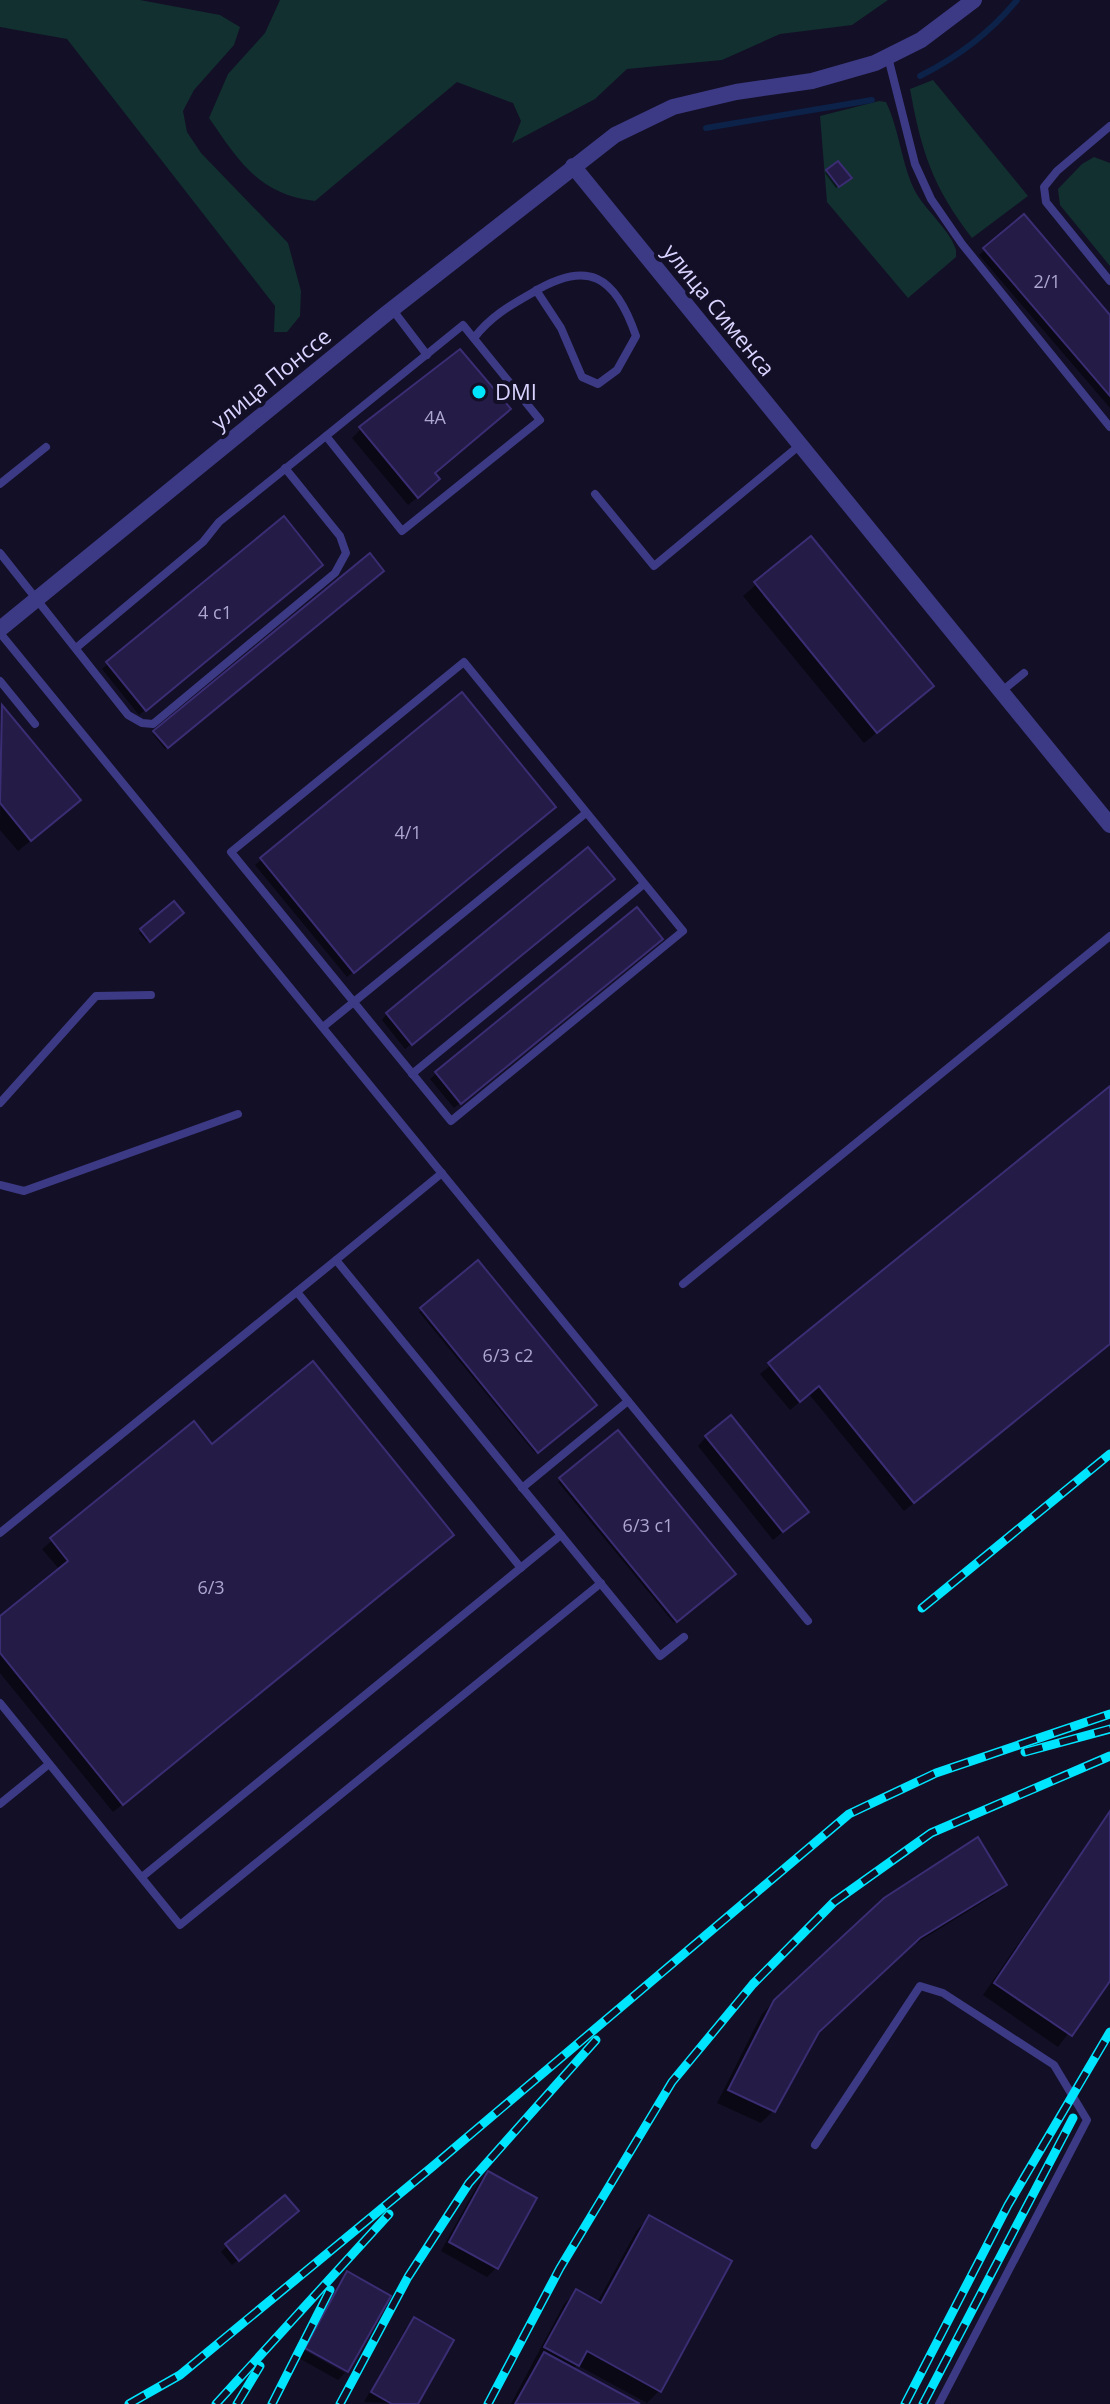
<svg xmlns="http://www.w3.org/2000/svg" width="1110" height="2404" font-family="'Open Sans',sans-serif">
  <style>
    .green { fill: #12302f }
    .shadow { fill: #0007 }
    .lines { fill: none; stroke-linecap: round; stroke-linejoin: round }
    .stream { stroke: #0c2248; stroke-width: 6 }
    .building { fill: #241b47; stroke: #3b2d73; stroke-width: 2 }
    .lane { stroke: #3d3a85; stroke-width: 8 }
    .street { stroke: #3d3a85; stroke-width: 16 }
    .rail-casing { stroke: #00e5ff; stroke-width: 9 }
    .rail { stroke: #130f26; stroke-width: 6; stroke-dasharray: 18; stroke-linecap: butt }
    .poi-dot { fill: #00e5ff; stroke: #130f26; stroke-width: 3 }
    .labels { text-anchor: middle; stroke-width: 8; stroke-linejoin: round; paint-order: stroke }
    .number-label { font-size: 18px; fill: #aca6d1 }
    .street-label { font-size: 22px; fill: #d9d4ff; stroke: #130f26 }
    .poi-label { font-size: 22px; fill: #d9d4ff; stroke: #130f26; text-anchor: start }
  </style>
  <rect width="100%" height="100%" fill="#130f26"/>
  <g class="green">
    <polygon points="0,0 140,0 220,15 240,27 234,45 194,90 183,111 187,132 201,153 288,243 301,291 300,316 287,332 274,332 275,306 67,39 0,27"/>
    <path d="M280,0H888L852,25L780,34L722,60L627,69L595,99L512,143L521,121L513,103L457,82L315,201C258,194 239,161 209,118L228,74L265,33Z"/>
    <path d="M933,80L1028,196L972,238C933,188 921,151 910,89Z"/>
    <path d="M879,101L886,102C900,131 901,164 916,193C927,212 950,230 956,250V257L908,298L827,202L820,116Z"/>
    <polygon points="1094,157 1110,163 1110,266 1060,205 1058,189 1082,164"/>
  </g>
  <g class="shadow">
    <polygon points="827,171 849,178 836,188 825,173"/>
    <polygon points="985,250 1110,318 1110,408 979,255"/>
    <polygon points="361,429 433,474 429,488 408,505 352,438"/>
    <polygon points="283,519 315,570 139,715 102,669"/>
    <polygon points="810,538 919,698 864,743 743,596"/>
    <polygon points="370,556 382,571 165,749 153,734"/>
    <polygon points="462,695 548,813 347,977 255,865"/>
    <polygon points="2,708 66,812 18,851 0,830"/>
    <polygon points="607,885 405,1049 382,1020 387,1014"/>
    <polygon points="174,904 182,913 147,942 139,933"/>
    <polygon points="637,909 655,944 454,1108 430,1079"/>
    <polygon points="1110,1088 1110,1343 904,1511 809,1394 790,1410 760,1374"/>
    <polygon points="478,1263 594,1404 535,1453 419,1312"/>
    <polygon points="193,1424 212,1446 443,1544 113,1812 0,1673 0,1619 60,1570 42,1549"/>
    <polygon points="618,1433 733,1574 674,1623 558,1482"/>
    <polygon points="706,1437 797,1520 773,1540 698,1446"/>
    <polygon points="1110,1810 1110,1978 1058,2047 983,1995"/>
    <polygon points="1005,1884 993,1896 905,1950 816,2032 773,2111 761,2123 717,2103 762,2014 775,2001"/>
    <polygon points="488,2173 496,2268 487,2277 441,2251 479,2182"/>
    <polygon points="290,2217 232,2265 221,2252 227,2246"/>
    <polygon points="649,2218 659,2391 647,2403 577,2365 572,2370 636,2404 511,2404 564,2304 577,2291 597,2303 637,2230"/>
    <polygon points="348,2274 347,2369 304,2345 339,2283"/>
    <polygon points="415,2319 415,2404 364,2402 406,2328"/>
    <polygon points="302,2349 345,2373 338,2380 297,2357"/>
  </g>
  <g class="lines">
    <g class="stream">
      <path d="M920,76C958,57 990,33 1017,0"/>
      <polyline points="706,128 872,100"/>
    </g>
  </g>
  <g class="building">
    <polygon points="838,161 852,178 839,187 826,170"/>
    <polygon points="1024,214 1110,315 1110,396 983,248"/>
    <polygon points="460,349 511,409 435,473 440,479 418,498 359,427"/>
    <polygon points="284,516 323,565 146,711 106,662"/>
    <polygon points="811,536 934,686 877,733 754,582"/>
    <polygon points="370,553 384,571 168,748 153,731"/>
    <polygon points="462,692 556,807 354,973 260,858"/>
    <polygon points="2,705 81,800 31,841 0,803"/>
    <polygon points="588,847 615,879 412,1045 386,1013"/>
    <polygon points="174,901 184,913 150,942 140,929"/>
    <polygon points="637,907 663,939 461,1104 435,1072"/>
    <polygon points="1110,1086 1110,1344 914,1503 819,1386 800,1402 768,1363"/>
    <polygon points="478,1260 597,1405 538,1453 420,1308"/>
    <polygon points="313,1361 454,1535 123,1805 0,1653 0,1616 68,1561 50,1538 194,1421 212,1444"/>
    <polygon points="731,1415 809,1512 783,1532 705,1436"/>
    <polygon points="618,1430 736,1574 677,1622 559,1478"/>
    <polygon points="1110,1811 1110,1981 1072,2036 994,1983"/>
    <polygon points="978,1837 1007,1885 920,1938 819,2032 775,2112 728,2090 774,2000 884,1898"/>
    <polygon points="488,2171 537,2198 498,2269 449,2242"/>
    <polygon points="285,2195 299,2211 239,2261 225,2244"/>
    <polygon points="649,2215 732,2261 661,2392 587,2351 579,2366 544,2347 576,2289 601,2303"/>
    <polygon points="347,2271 391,2296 348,2372 305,2348"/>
    <polygon points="414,2317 454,2340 418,2404 392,2404 371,2392"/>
    <polygon points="544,2352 640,2404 515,2404"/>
  </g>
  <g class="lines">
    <g class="lane">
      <polyline points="888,57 915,164 931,199 962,244 1110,427"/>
      <polyline points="1110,126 1057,171 1044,187 1046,202 1110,281"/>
      <polyline points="392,309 427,355"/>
      <polygon points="463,325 540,420 402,531 326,436"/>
      <path d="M474,338C490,317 509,306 532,293C588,259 615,275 636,336L617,370L598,384L582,377L561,328L536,290"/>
      <polyline points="0,484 46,447"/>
      <polyline points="595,494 654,566 800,445"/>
      <polyline points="0,553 128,715 142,723 153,724 335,573 346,553 340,536 285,468"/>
      <polyline points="0,633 808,1621"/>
      <polyline points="76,648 203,542 219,522 326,436"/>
      <polygon points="464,662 683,931 451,1121 231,852"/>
      <polyline points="0,681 35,724"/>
      <polyline points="1002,691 1024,673"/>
      <polyline points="323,1027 586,813"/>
      <polyline points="412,1074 644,884"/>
      <polyline points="0,1103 96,996 151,995"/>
      <polyline points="442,1173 336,1260 660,1656 684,1637"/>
      <polyline points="0,1185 24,1191 238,1114"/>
      <polyline points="683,1284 1110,936"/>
      <polyline points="297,1292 521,1568"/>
      <polyline points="522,1488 628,1401"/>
      <polyline points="0,1533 336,1260"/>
      <polyline points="0,1703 180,1925 601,1583"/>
      <polyline points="0,1804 49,1764"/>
      <polyline points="142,1877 561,1535"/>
      <polyline points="815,2145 920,1986 943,1993 1054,2065 1087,2120 939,2404"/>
    </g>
    <g class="street">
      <polyline points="573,166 1110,825"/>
      <polyline points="0,629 386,314 615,135 673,107 736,92 812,81 875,63 921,40 974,0"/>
    </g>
    <defs>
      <g id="rail">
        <polyline points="922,1608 1110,1454"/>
        <polyline points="1025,1752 1110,1729"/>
        <polyline points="129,2404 180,2375 432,2167 849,1814 936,1773 1110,1714"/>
        <polyline points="216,2404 389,2214"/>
        <polyline points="237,2404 260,2366"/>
        <polyline points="272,2404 330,2290"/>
        <polyline points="340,2404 408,2277 469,2183 596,2040"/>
        <polyline points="488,2404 560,2268 672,2082 753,1984 834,1902 931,1833 1110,1756"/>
        <polyline points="905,2404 1008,2205 1110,2032"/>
        <polyline points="923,2404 1073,2118"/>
      </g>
    </defs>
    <use href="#rail" class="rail-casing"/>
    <use href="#rail" class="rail"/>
  </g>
  <circle class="poi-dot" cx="479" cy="392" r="8"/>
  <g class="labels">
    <g class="number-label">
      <text x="1047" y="288">2/1</text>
      <text x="435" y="424">4А</text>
      <text x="215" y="619">4 с1</text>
      <text x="408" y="839">4/1</text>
      <text x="508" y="1362">6/3 с2</text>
      <text x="648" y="1532">6/3 с1</text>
      <text x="211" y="1594">6/3</text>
    </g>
    <g class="street-label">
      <text transform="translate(719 310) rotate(51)" y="8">улица Сименса</text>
      <text transform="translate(271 379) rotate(-39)" y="8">улица Понссе</text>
    </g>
    <g class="poi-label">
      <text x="495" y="400">DMI</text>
    </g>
  </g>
</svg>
